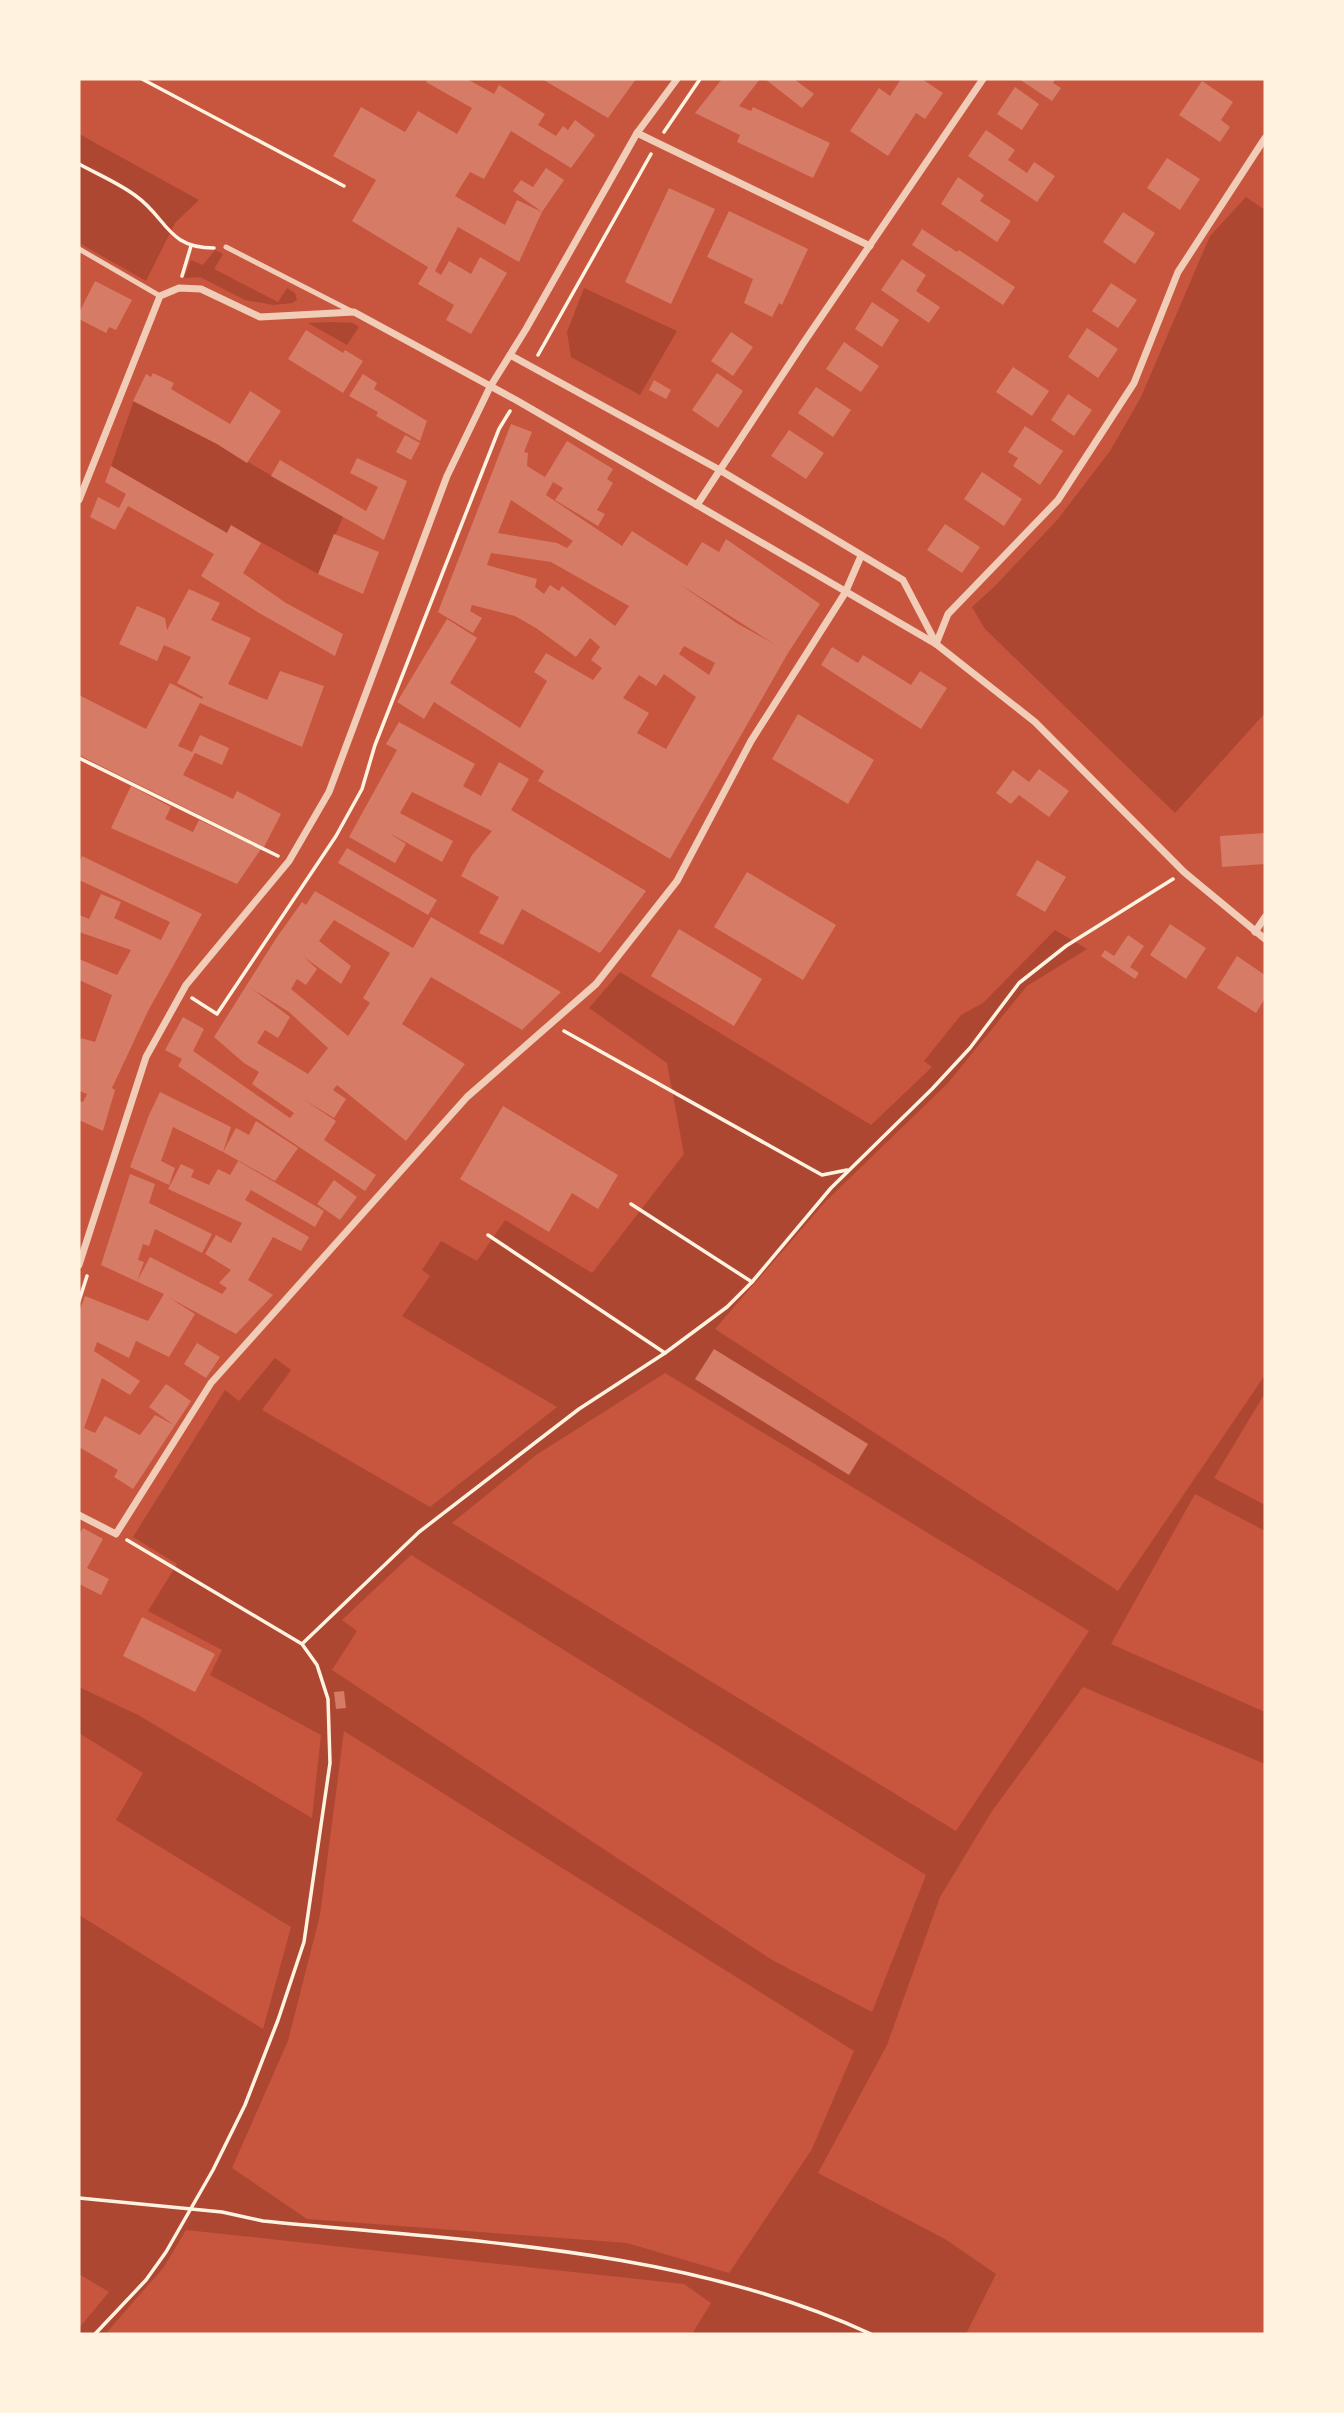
<svg xmlns="http://www.w3.org/2000/svg" width="1344" height="2413" font-family="'PT Sans',sans-serif">
  <style>
    .green { fill: #ae4732; fill-rule: evenodd }
    .building { fill: #d67c66; fill-rule: evenodd }
    .lines { fill: none; stroke-linecap: round; stroke-linejoin: round }
    .path { stroke: #fff3e0; stroke-width: 3.5 }
    .service { stroke: #f1ccb7; stroke-width: 5 }
    .minor { stroke: #f1ccb7; stroke-width: 7 }
  </style>
  <rect width="100%" height="100%" fill="#c8553d"/>
  <g class="green">
    <polygon points="79,134 199,200 175,223 146,281 79,243"/>
    <polygon points="1246,197 1265,210 1265,713 1175,813 985,629 972,607 996,585 1058,519 1110,451 1141,397 1210,236"/>
    <polygon points="215,250 223,254 214,269 278,302 287,288 295,293 297,300 292,303 274,305 245,300 200,277 184,278 191,260 203,265"/>
    <polygon points="584,288 677,331 640,395 571,357 567,332"/>
    <polygon points="332,322 353,323 359,327 347,345 308,323"/>
    <polygon points="134,400 217,444 343,517 318,574 232,526 227,533 111,466"/>
    <path d="M1055,930L1087,949L1027,986L948,1083L826,1201L715,1329L1118,1591L1265,1375V1393L1214,1478L1265,1505V1531L1195,1494L1111,1644L1265,1712V1764L1083,1687L992,1811L940,1897L887,2045L818,2173L945,2239L996,2274L966,2334H692L711,2303L684,2284L186,2230L164,2267L107,2332L110,2334H79V2328L109,2292L79,2274V1915L263,2029L291,1927L116,1820L143,1773L79,1733V1687L138,1715L312,1818L321,1735L210,1675L222,1650L148,1611L177,1564L133,1537L225,1390L239,1401L275,1358L291,1370L262,1410L430,1507L557,1407L402,1316L430,1276L422,1270L441,1241L477,1261L505,1220L592,1273L684,1154L667,1063L589,1008L620,972L871,1125L932,1067L924,1061L961,1015L983,1003ZM665,1373L1089,1631L956,1831L452,1523L536,1455ZM411,1555L926,1875L872,2012L772,1960L332,1670L357,1631L342,1620ZM344,1731L854,2051L812,2149L729,2273L627,2243L307,2219L232,2168L288,2041L320,1915Z"/>
  </g>
  <g class="building">
    <polygon points="428,79 467,79 494,94 499,85 545,114 538,125 556,136 563,126 568,130 575,120 595,135 571,168 511,131 484,179 470,172 455,196 505,225 517,200 542,212 519,262 458,227 435,271 441,275 449,261 471,274 480,257 507,273 471,334 446,320 454,305 418,284 428,267 352,221 376,180 333,156 361,107 405,132 418,111 457,134 472,108 426,82"/>
    <polygon points="542,79 590,80 636,79 608,118"/>
    <polygon points="722,79 760,79 739,106 751,111 753,107 830,143 813,178 737,142 740,135 695,113"/>
    <polygon points="765,79 794,79 814,94 802,108"/>
    <polygon points="901,79 922,79 943,93 925,119 916,113 888,156 850,131 879,88 890,96"/>
    <polygon points="1019,79 1056,79 1053,83 1061,88 1052,101"/>
    <polygon points="1202,81 1233,102 1221,120 1230,127 1220,142 1179,115"/>
    <polygon points="1015,87 1039,104 1022,130 997,114"/>
    <polygon points="986,130 1015,150 1008,160 1027,173 1034,162 1055,176 1037,202 968,156"/>
    <polygon points="1167,158 1200,179 1180,210 1147,188"/>
    <polygon points="546,168 564,180 542,212 513,191 521,180 533,187"/>
    <polygon points="958,177 984,195 980,201 1011,221 997,242 941,204"/>
    <polygon points="669,188 715,209 671,304 625,282"/>
    <polygon points="729,211 808,249 782,305 779,303 772,317 744,303 753,279 707,257"/>
    <polygon points="1123,212 1155,233 1135,264 1103,242"/>
    <polygon points="922,229 957,252 959,250 1015,287 1003,305 912,245"/>
    <polygon points="902,259 926,275 916,291 940,307 929,323 881,290"/>
    <polygon points="95,281 132,300 116,330 109,327 106,333 79,319 79,313"/>
    <polygon points="1111,283 1137,300 1118,328 1092,311"/>
    <polygon points="872,302 899,320 882,347 855,329"/>
    <polygon points="1087,328 1118,349 1098,378 1068,357"/>
    <polygon points="306,330 343,353 345,350 363,361 343,393 288,359"/>
    <polygon points="731,332 753,347 733,376 711,361"/>
    <polygon points="844,342 879,366 861,392 826,369"/>
    <polygon points="1013,367 1049,391 1032,416 996,392"/>
    <polygon points="153,373 174,383 171,389 230,424 250,391 281,411 247,463 217,444 133,401 146,374 151,377"/>
    <polygon points="717,373 743,391 718,428 692,410"/>
    <polygon points="363,374 377,383 374,389 427,421 420,441 376,416 378,412 349,396"/>
    <polygon points="654,380 671,390 666,399 649,390"/>
    <polygon points="816,387 851,410 833,437 798,413"/>
    <polygon points="1068,394 1092,410 1074,436 1051,420"/>
    <path d="M511,424L532,432L524,452L528,453L527,466L545,477L567,441L613,469L607,479L613,483L597,510L605,514L598,526L555,500L563,488L553,482L546,495L622,546L632,531L687,566L702,542L719,552L726,539L820,604L788,653L670,859L538,781L544,771L434,702L424,719L397,702L447,619L477,638L450,683L520,728L547,681L534,672L546,653L593,680L602,668L591,660L600,647L590,638L576,657L536,628L515,616L472,605L470,611L482,618L473,633L438,612ZM511,500L573,541L567,548L557,543L498,533ZM491,553L551,562L629,606L615,626L562,586L559,591L550,585L544,594L535,587L537,579L487,565ZM678,583L776,645L738,624ZM684,646L715,663L709,675L679,654ZM664,674L696,697L666,749L637,733L649,713L623,698L639,675L656,686Z"/>
    <polygon points="1025,426 1063,451 1040,485 1013,466 1018,458 1008,452"/>
    <polygon points="789,430 824,453 806,479 771,456"/>
    <polygon points="405,435 420,443 411,460 396,452"/>
    <polygon points="357,458 407,481 384,540 271,476 280,460 366,511 378,487 350,473"/>
    <polygon points="111,466 227,533 231,525 261,543 243,573 286,603 343,634 335,656 259,613 201,576 214,554 128,506 115,530 90,517 98,497 119,508 126,494 105,482"/>
    <polygon points="982,472 1022,499 1004,526 964,499"/>
    <polygon points="945,524 980,547 962,573 927,550"/>
    <polygon points="334,534 379,552 363,594 318,574"/>
    <polygon points="189,589 220,603 211,620 251,638 228,684 267,700 280,671 324,686 302,747 200,703 178,746 192,752 200,735 229,748 222,765 195,753 183,775 233,799 237,791 281,814 264,847 79,755 79,695 146,729 170,683 202,699 203,697 177,683 191,657 164,645 157,661 119,644 137,606 165,618 167,630"/>
    <polygon points="832,647 858,663 863,655 911,685 920,671 947,688 921,729 821,665"/>
    <polygon points="798,714 874,760 848,804 772,759"/>
    <polygon points="399,722 475,764 463,786 481,796 499,762 529,779 511,810 646,891 600,953 522,909 503,945 479,933 499,897 461,876 472,855 492,831 412,792 400,813 453,841 442,862 389,833 406,844 395,863 349,837 397,750 386,744"/>
    <polygon points="1039,769 1069,791 1049,817 1019,795 1011,804 996,793 1013,770 1029,782"/>
    <polygon points="131,786 171,807 165,819 193,832 199,820 261,849 237,884 111,828"/>
    <polygon points="1265,833 1265,864 1222,867 1220,836"/>
    <polygon points="347,848 437,900 428,915 338,863"/>
    <polygon points="82,856 202,914 148,1011 112,1088 115,1090 103,1131 79,1120 79,1101 83,1102 87,1094 79,1091 79,1044 81,1038 95,1042 112,995 79,980 79,959 117,975 131,950 79,932 79,915 89,919 101,894 121,902 114,918 161,940 170,922 79,880 79,863"/>
    <polygon points="1037,860 1066,877 1045,912 1016,895"/>
    <polygon points="747,872 836,925 803,980 714,927"/>
    <path d="M315,891L413,948L431,917L561,992L522,1030L431,977L402,1024L465,1064L406,1141L337,1085L333,1090L346,1099L334,1118L303,1099L336,1121L324,1140L376,1175L365,1191L178,1066L182,1059L165,1050L183,1017L204,1029L193,1051L290,1118L294,1113L252,1084L259,1072L244,1063L214,1037L277,937L302,902L306,905ZM334,920L390,953L363,998L370,1003L348,1036L291,989L297,979L306,985L317,969L304,957L341,984L351,966L319,941ZM251,988L289,1012L328,1048L308,1074L257,1043L265,1030L278,1038L290,1017Z"/>
    <polygon points="1170,924 1206,948 1186,979 1150,955"/>
    <polygon points="679,929 762,979 734,1026 651,976"/>
    <polygon points="1128,935 1144,946 1130,967 1139,973 1135,979 1101,956 1105,950 1114,956"/>
    <polygon points="1237,956 1265,975 1265,998 1256,1013 1217,988"/>
    <polygon points="160,1092 231,1127 223,1152 173,1127 161,1161 175,1168 169,1185 130,1167 149,1115"/>
    <polygon points="503,1106 618,1175 598,1209 572,1193 549,1232 460,1179"/>
    <polygon points="256,1121 298,1148 275,1181 223,1152 236,1128 249,1135"/>
    <polygon points="238,1161 324,1211 315,1227 251,1190 245,1200 309,1237 301,1251 273,1237 248,1280 273,1295 236,1334 168,1297 195,1314 169,1357 136,1341 129,1358 97,1342 94,1351 140,1381 130,1395 102,1378 84,1428 95,1433 105,1416 140,1435 155,1415 174,1425 149,1407 166,1384 191,1401 133,1489 114,1477 118,1470 79,1447 79,1312 85,1296 148,1321 164,1294 101,1265 130,1174 155,1184 149,1203 212,1234 202,1253 155,1229 149,1246 143,1244 138,1260 144,1262 137,1281 150,1257 222,1294 227,1288 219,1283 231,1270 205,1254 216,1235 231,1243 242,1223 168,1189 181,1164 194,1170 191,1177 209,1185 218,1169 230,1175"/>
    <polygon points="334,1180 357,1197 340,1220 317,1204"/>
    <polygon points="197,1343 220,1357 206,1378 184,1364"/>
    <polygon points="714,1349 868,1444 849,1475 695,1379"/>
    <polygon points="83,1528 103,1539 87,1568 109,1579 101,1595 79,1584 79,1535"/>
    <polygon points="142,1617 215,1654 195,1692 123,1656"/>
    <polygon points="344,1691 346,1708 336,1709 334,1692"/>
  </g>
  <g class="lines">
    <g class="path">
      <polyline points="142,79 344,186"/>
      <polyline points="664,132 700,79"/>
      <path d="M79,164C97,174 119,183 136,196C167,218 167,248 214,248"/>
      <polyline points="182,276 191,246"/>
      <polyline points="538,355 651,154"/>
      <polyline points="79,758 278,856"/>
      <polyline points="192,998 217,1014 336,836 362,789 375,745 499,429 510,411"/>
      <polyline points="564,1031 822,1175 847,1170"/>
      <polyline points="631,1204 752,1282"/>
      <polyline points="488,1235 665,1353"/>
      <polyline points="79,1301 87,1276"/>
      <polyline points="302,1644 419,1532 579,1409 665,1353 727,1307 752,1282 831,1188 932,1089 970,1048 1019,983 1066,946 1173,879"/>
      <path d="M79,2198L222,2212L263,2221C464,2241 685,2248 871,2334"/>
      <polyline points="95,2334 146,2280 166,2252 213,2170 245,2105 278,2020 304,1942 330,1763 328,1699 317,1665 302,1644 127,1540"/>
    </g>
    <g class="service">
      <polyline points="226,247 351,311"/>
      <polyline points="79,249 160,296"/>
    </g>
    <g class="minor">
      <polyline points="637,133 870,246"/>
      <polyline points="510,355 718,469 903,580 936,643"/>
      <polyline points="79,500 160,296 179,288 201,289 260,317 354,312 516,400 697,505 936,644 1035,722 1184,872 1265,939"/>
      <polyline points="697,505 802,345 983,79"/>
      <polyline points="936,644 948,614 1058,500 1134,383 1178,272 1265,138"/>
      <polyline points="1255,932 1265,917"/>
      <polyline points="79,1265 146,1057 186,985 289,861 329,792 447,476 490,387 526,329 637,133 677,79"/>
      <polyline points="79,1515 116,1534 211,1383 467,1097 596,984 677,881 751,741 845,593 861,556"/>
    </g>
  </g>
  <rect width="1344" height="2413" fill="none" stroke="#fff3e0" stroke-width="161"/>
</svg>
